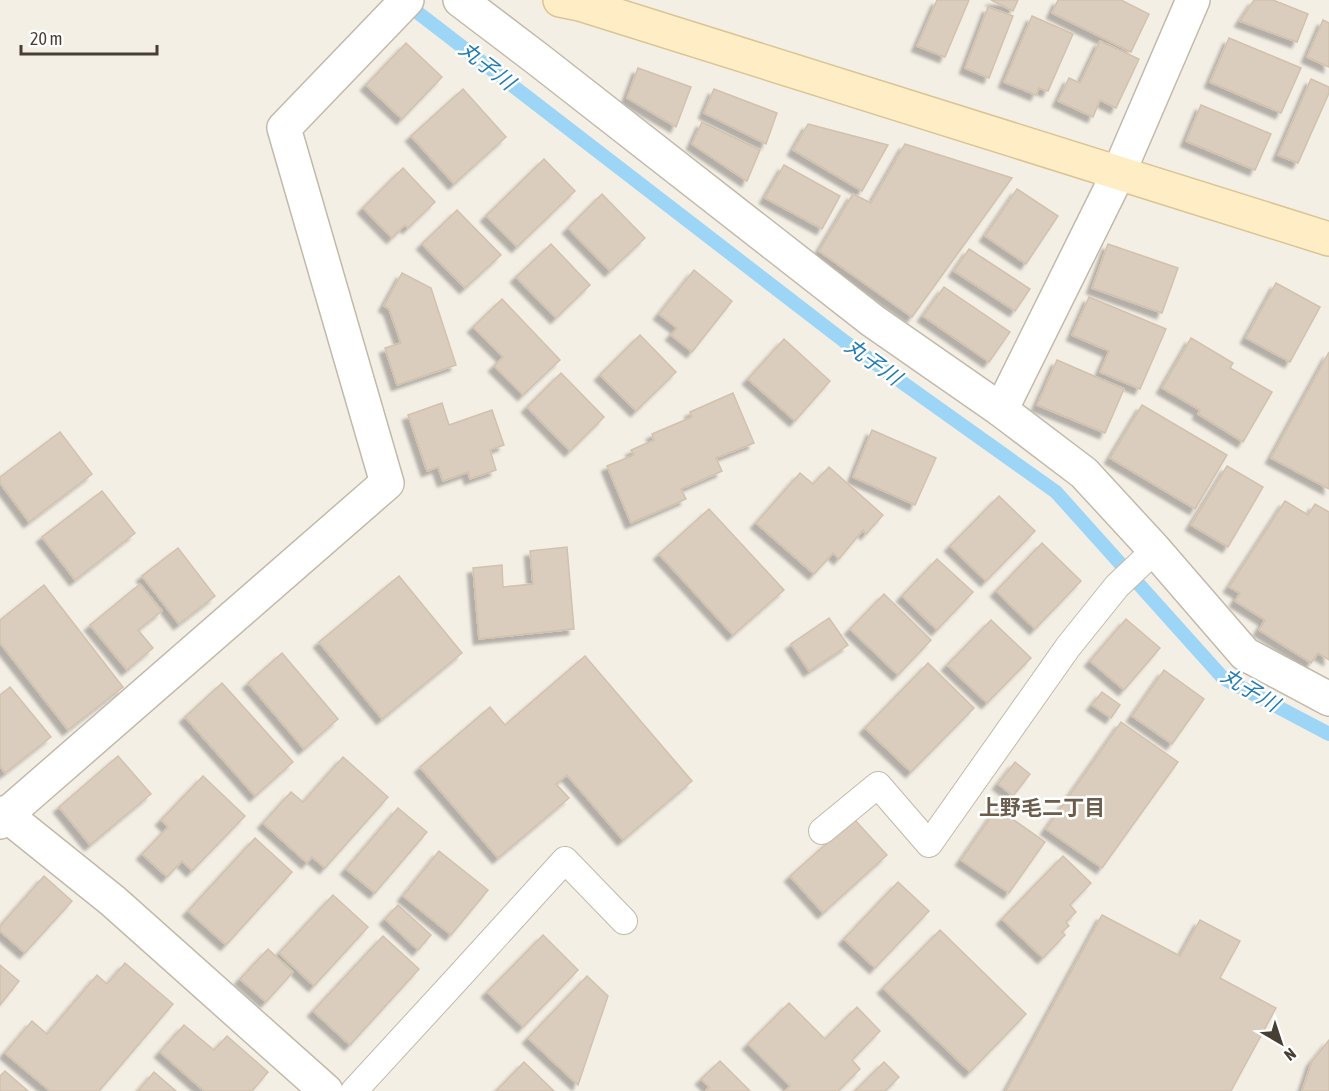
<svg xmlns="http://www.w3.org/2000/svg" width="1329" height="1091" font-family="'Asap Condensed','Noto Sans JP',sans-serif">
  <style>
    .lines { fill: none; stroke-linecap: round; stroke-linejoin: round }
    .stream { stroke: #9dd5f6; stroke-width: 14 }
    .building { fill: #dacdbd; stroke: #d2c2ad; stroke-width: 1.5; filter: url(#shadow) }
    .lane-casing { stroke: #c3b9aa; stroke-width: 28 }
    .street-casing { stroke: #c3b9aa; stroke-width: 36 }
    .secondary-casing { stroke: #dbc493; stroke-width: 36 }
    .lane { stroke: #fff; stroke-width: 26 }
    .street { stroke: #fff; stroke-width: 33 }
    .secondary { stroke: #ffeec5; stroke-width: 33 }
    .labels { text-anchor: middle; stroke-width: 5; stroke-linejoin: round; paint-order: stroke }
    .water-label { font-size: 21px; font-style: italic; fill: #247db3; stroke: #fff }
    .neighbourhood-label { font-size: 21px; font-weight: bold; fill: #6b5c4b; stroke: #fff }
  </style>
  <defs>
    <filter id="shadow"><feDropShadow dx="-5.5" dy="5.5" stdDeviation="1.5" flood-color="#0004"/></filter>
  </defs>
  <rect width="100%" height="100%" fill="#f4efe5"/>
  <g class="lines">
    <polyline class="stream" points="404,2 844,341 1056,492 1223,678 1329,734"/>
  </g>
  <g class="building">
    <polygon points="937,0 969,0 945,57 917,46"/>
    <polygon points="991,0 1018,0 1013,11"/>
    <polygon points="1058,0 1121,0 1149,14 1131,52 1052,13"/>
    <polygon points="1254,0 1273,0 1308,14 1297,42 1240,21"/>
    <polygon points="988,7 1013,16 989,78 965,68"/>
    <polygon points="1032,16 1073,34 1048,91 1039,88 1036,95 1004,82"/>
    <polygon points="1323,20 1329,23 1329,67 1307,57"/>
    <polygon points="1229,38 1301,68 1281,113 1210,82"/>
    <polygon points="1100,41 1139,59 1116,108 1100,100 1093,117 1058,101 1069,78 1080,83"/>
    <polygon points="406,43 442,77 402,119 366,85"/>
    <polygon points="638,68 691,87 676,127 627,98"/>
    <polygon points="1311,79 1329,87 1329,93 1298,163 1278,155"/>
    <polygon points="463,89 506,137 454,184 411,136"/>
    <polygon points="714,89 777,113 766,144 704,113"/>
    <polygon points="1201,105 1271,134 1255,170 1186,141"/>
    <polygon points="702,122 760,150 747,181 692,144"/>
    <polygon points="808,124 888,145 862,191 793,150"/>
    <polygon points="905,144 1012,178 912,317 819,251 853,194 871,203"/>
    <polygon points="544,159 575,191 517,247 486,216"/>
    <polygon points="784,165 840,196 822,229 765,198"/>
    <polygon points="403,168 435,202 408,228 405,225 392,238 363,208"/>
    <polygon points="1017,189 1058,216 1026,264 985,236"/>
    <polygon points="602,194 645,238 610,271 568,228"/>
    <polygon points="457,210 501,255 465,288 422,244"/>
    <polygon points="551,244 590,285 556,318 516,277"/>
    <polygon points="1108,244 1178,268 1162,313 1092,288"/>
    <polygon points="969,249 1030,289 1015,311 954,271"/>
    <polygon points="694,270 732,301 692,352 671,335 677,328 659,314"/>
    <polygon points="402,273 431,288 456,365 397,385 385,348 401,343 389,309 384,306"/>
    <polygon points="1276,283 1320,307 1290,362 1246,338"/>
    <polygon points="944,287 1010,332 989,362 923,316"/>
    <polygon points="1089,297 1166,329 1140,389 1100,372 1109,351 1072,335"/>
    <polygon points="502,299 560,360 523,395 494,366 503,357 473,327"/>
    <polygon points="640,335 676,372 636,411 600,375"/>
    <polygon points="1191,338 1233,363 1230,368 1272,392 1243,442 1198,414 1200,410 1162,388"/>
    <polygon points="784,339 830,381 795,421 748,379"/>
    <polygon points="1329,352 1329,489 1271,458"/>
    <polygon points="1057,360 1124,389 1105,433 1037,405"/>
    <polygon points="561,373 604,417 570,451 527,407"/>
    <polygon points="733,393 754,443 716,458 722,471 681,489 686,499 631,523 607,466 634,455 631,450 654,440 652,434 692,417 690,412"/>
    <polygon points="442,403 449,425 492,410 504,445 490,450 496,470 470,479 468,472 443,481 438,467 427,471 408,415"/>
    <polygon points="1142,405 1227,455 1195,509 1110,458"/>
    <polygon points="872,430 936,458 915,505 853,477"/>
    <polygon points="60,432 92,474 29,522 0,483 0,477"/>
    <polygon points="1227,466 1263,487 1228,547 1191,525"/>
    <polygon points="829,467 883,515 866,534 863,530 839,559 833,553 814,574 756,523 800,473 813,484"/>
    <polygon points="102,491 135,533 75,580 42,537"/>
    <polygon points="999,496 1035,531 986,581 950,546"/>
    <polygon points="1285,501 1308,515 1315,504 1329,512 1329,660 1318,653 1311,663 1259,630 1265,620 1235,601 1240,593 1229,587"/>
    <polygon points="709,509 784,590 733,635 659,554"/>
    <polygon points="1042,543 1081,581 1035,629 996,591"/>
    <polygon points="567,547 574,629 479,639 473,568 502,565 503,587 533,584 530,551"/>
    <polygon points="178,548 215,596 179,624 142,576"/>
    <polygon points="937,559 973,592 937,630 902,596"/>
    <polygon points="399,576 462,653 382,719 319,642"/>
    <polygon points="140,584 162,611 138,630 153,648 127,670 90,625"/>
    <polygon points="44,585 123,687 68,730 0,643 0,620"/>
    <polygon points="884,594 931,640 898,675 850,629"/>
    <polygon points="829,618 848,645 809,671 791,644"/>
    <polygon points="1126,619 1160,648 1124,690 1090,661"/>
    <polygon points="991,620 1031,658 987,703 947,665"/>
    <polygon points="282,653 338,719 304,749 248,683"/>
    <polygon points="585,656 692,781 623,840 567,775 556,784 569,798 498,858 420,767 490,707 505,725"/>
    <polygon points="928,663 974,708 911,772 865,728"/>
    <polygon points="1164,670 1204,699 1172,744 1132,716"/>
    <polygon points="222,683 293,762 255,796 185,717"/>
    <polygon points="10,687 51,737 5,773 0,766 0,695"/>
    <polygon points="1102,692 1120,705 1111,718 1092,705"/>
    <polygon points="1121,722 1178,762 1102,868 1046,829"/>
    <polygon points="118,756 151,794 90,845 59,807"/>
    <polygon points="343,757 388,797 325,868 312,857 307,863 263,823 291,792 303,802"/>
    <polygon points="1015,762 1030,774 1013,796 998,784"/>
    <polygon points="203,776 245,816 192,871 182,861 167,877 142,854 168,827 161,820"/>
    <polygon points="398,808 427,832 375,893 346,869"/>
    <polygon points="997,808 1045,842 1009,893 961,860"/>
    <polygon points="854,819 887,855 823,913 790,876"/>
    <polygon points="255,838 292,872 226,945 188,911"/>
    <polygon points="439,851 488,890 451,935 403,896"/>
    <polygon points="1063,856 1091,883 1070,905 1076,912 1066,922 1069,926 1062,932 1065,935 1043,958 1002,919"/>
    <polygon points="44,876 72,901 25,953 0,931 0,926"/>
    <polygon points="898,882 929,911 875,968 844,939"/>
    <polygon points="333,895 368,927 314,986 279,953"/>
    <polygon points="398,905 431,935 418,950 385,919"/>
    <polygon points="1102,915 1180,956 1200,920 1240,941 1220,978 1276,1008 1231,1091 1006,1091"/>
    <polygon points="940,930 1026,1014 970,1072 883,988"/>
    <polygon points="543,935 578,970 523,1027 487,992"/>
    <polygon points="383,936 419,969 350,1045 313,1011"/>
    <polygon points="268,949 293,972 266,1002 240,979"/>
    <polygon points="125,963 173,1004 99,1091 50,1091 5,1053 32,1021 47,1034 97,975 107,984"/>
    <polygon points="0,965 19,981 0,1005"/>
    <polygon points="587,976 608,996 578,1085 528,1038"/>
    <polygon points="789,1003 825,1039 857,1007 880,1031 852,1060 860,1069 838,1091 785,1091 790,1086 748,1044"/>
    <polygon points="184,1025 214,1050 227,1036 268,1072 252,1091 204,1091 160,1052"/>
    <polygon points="1329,1040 1329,1091 1302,1091 1312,1061"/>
    <polygon points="720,1061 750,1091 706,1091 709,1087 701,1079"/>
    <polygon points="524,1062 554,1091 496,1091"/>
    <polygon points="884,1062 899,1077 885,1091 855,1091"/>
    <polygon points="5,1071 28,1091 0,1091 0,1076"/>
    <polygon points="154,1072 176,1091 138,1091"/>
  </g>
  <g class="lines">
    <defs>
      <g id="lane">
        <polyline points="822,831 878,785 929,844 1068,647 1117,586 1155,550"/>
        <polyline points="354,1091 456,980 565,860 624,921"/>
      </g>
      <g id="street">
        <polyline points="460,0 539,60 873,321 1001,410 1084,473 1155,550 1245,654 1329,699"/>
        <polyline points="1001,410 1119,172 1193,0"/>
        <polyline points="0,813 6,815 113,901 326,1091"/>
        <polyline points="0,822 6,815 387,483 284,128 407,0"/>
      </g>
      <polyline id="secondary" points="560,0 580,4 1329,239"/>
    </defs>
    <use href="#lane" class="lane-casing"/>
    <use href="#street" class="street-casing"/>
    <use href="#secondary" class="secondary-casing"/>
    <use href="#lane" class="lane"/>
    <use href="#street" class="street"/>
    <use href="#secondary" class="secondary"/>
  </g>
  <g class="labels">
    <g class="water-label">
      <text transform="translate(487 66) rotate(38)" y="7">丸子川</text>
      <text transform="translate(873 362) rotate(36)" y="7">丸子川</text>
      <text transform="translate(1250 690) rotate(31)" y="7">丸子川</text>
    </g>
    <g class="neighbourhood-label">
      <text x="1042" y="815">上野毛二丁目</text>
    </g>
  </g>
  <g transform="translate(1281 1043) rotate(141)" stroke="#ffffff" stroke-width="4.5" paint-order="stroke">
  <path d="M0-4.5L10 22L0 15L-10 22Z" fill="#473f34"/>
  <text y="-9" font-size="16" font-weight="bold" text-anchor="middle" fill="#473f34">N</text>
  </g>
  <path d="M21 45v9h136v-9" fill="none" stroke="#473f34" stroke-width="3"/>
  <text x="30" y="45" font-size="18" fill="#473f34" stroke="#ffffff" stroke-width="4.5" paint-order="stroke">20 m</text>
</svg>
